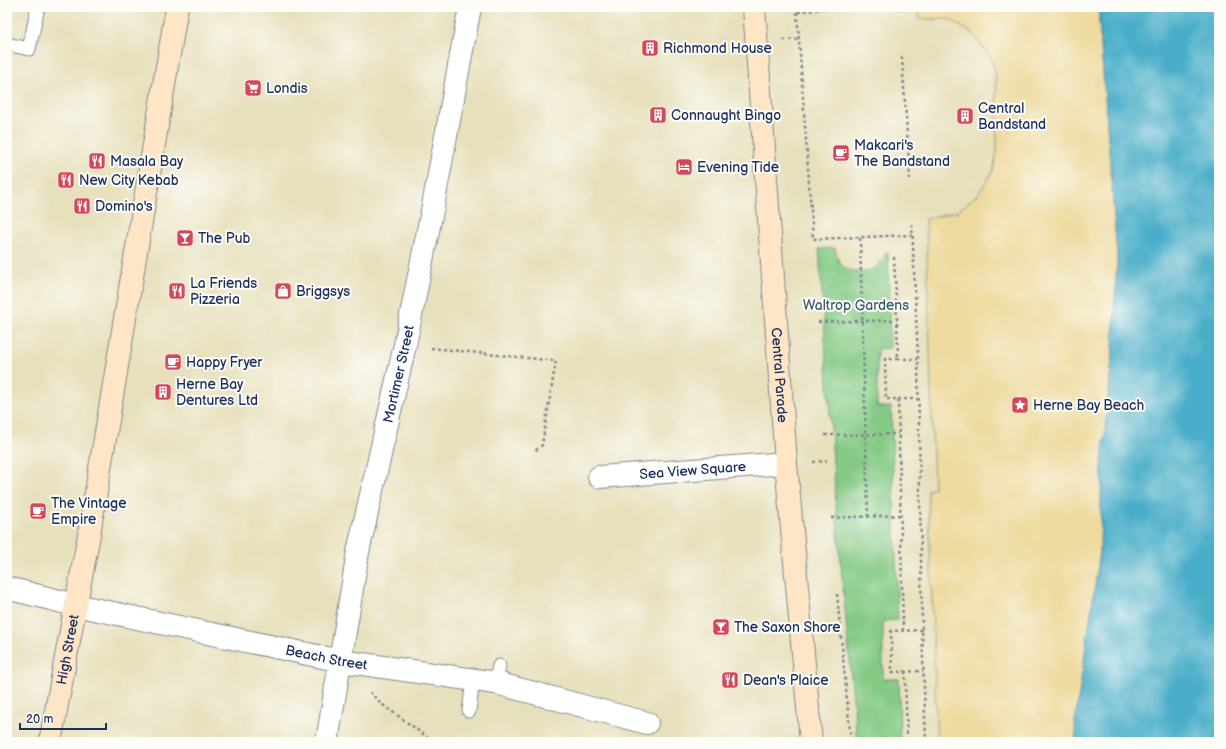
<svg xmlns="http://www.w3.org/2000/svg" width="1226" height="749" font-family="'Balsamiq Sans',sans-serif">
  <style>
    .green { fill: #85cb86; stroke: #507d72 }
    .sand { fill: #eeda9e; stroke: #84847e }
    .water { fill: #4aaec9; stroke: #326e94 }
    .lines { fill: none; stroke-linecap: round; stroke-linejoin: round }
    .lane-casing { stroke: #81888d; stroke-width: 15 }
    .street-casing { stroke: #81888d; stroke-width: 24 }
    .secondary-casing { stroke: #81888d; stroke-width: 24 }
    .path { stroke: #81888d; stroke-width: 2.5; stroke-dasharray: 3 3; stroke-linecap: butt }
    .lane { stroke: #fff; stroke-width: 13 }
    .street { stroke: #fff; stroke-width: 22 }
    .secondary { stroke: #fde5c5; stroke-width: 22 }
    .labels { text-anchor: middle; stroke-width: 4; stroke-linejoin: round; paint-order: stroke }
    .poi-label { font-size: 14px; fill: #1b2f5e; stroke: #fdfcf7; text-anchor: start }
    .park-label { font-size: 14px; fill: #3b5e6a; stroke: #fdfcf7 }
    .street-label { font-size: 14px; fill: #1b2f5e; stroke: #fdfcf7 }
  </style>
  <rect width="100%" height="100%" fill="#fdfcf7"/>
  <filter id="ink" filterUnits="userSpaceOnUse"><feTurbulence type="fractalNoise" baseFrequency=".025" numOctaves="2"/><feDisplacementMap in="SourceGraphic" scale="8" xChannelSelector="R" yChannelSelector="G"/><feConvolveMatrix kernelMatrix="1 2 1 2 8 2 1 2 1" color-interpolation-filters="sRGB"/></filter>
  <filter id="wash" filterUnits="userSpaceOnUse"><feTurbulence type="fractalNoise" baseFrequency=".012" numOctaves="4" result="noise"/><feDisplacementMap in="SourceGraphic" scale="16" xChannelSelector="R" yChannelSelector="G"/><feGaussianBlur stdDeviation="0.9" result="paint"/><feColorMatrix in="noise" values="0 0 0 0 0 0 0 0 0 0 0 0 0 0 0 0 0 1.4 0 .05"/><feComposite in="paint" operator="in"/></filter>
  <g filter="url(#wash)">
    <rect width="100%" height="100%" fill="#e7e0bc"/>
    <path class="green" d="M835,248C836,253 837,259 840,263C849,275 871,275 880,263C883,260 885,256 886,252H888L890,348L877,349V407H891L898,620L883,621V679H899L900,742H857L837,521L819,249Z"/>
    <polygon class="sand" points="919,7 1098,7 1117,255 1113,348 1102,462 1100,551 1075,721 1076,742 937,742 928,490 934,488 926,219 958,211 978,194 993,171 997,150 996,78 992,59 973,34 949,19 919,19"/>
    <polygon class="water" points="1098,7 1219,7 1219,742 1076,742 1075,721 1100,551 1102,462 1113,348 1117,255"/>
  </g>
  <g filter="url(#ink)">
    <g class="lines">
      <defs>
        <g id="lane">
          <polyline points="7,44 29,49 38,7"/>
          <polyline points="496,683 499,666"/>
          <polyline points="469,711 473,680"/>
        </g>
        <g id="street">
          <path id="s1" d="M599,477L786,463"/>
          <path id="s2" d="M7,588L75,605L341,661L496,683L647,723"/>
          <path id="s3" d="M327,742L358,552L405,345L433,206L470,7"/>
        </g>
        <g id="secondary">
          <path id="s4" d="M754,7L786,463L811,742"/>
          <path id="s5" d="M50,742L88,540L177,7"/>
        </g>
      </defs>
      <use href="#lane" class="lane-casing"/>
      <use href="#street" class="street-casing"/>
      <use href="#secondary" class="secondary-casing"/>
      <g class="path">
        <polyline points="796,7 797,12 837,7"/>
        <polyline points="900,7 900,10"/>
        <polyline points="797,12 813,239 913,235"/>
        <polyline points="783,40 798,39"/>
        <polyline points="902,57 910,179"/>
        <polyline points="912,224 918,359 922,630 926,742"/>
        <polyline points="860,238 868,516"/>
        <polyline points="894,257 897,320 898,359 885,359 886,399 898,399 903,630"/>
        <polyline points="818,322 897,320"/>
        <polyline points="431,348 556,361 542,445 534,452"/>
        <polyline points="898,359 917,359"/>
        <polyline points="898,399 918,399"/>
        <polyline points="825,435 898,434"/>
        <polyline points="813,462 827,461"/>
        <polyline points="831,518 900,515"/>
        <polyline points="837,594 851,742"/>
        <polyline points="922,630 891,631 892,672 923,671"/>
        <polyline points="905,671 907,742"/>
        <polyline points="370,692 379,702 434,742"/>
        <polyline points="464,742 464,739"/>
      </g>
      <use href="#lane" class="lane"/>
      <use href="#street" class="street"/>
      <use href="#secondary" class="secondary"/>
    </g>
  </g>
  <defs>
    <symbol id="building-square" viewBox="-11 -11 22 22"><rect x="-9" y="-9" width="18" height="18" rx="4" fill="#d1495b" stroke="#fdfcf7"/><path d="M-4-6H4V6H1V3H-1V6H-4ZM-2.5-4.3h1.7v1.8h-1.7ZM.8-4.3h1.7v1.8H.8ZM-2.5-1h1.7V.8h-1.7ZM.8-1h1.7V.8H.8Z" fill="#fff"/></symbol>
    <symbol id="supermarket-square" viewBox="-11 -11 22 22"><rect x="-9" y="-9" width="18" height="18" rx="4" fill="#d1495b" stroke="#fdfcf7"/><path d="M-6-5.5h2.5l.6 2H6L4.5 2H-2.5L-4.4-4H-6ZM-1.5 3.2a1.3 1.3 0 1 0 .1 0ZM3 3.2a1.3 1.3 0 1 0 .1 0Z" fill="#fff"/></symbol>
    <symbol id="cafe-square" viewBox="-11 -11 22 22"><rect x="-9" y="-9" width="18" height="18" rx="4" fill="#d1495b" stroke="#fdfcf7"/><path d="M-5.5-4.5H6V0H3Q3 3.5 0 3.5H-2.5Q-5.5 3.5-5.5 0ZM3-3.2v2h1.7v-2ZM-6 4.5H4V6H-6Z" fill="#fff"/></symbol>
    <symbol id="restaurant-square" viewBox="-11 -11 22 22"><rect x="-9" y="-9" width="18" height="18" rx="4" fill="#d1495b" stroke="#fdfcf7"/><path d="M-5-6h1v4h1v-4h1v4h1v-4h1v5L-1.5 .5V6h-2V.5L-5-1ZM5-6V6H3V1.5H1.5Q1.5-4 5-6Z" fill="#fff"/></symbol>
    <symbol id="hotel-square" viewBox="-11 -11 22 22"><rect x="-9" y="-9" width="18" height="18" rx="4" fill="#d1495b" stroke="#fdfcf7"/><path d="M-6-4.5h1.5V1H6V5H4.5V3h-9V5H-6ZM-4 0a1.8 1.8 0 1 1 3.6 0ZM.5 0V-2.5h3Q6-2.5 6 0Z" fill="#fff"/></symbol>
    <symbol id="bar-square" viewBox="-11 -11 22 22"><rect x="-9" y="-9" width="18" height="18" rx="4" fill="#d1495b" stroke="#fdfcf7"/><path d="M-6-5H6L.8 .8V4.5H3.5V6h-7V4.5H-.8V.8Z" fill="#fff"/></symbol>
    <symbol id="shop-square" viewBox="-11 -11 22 22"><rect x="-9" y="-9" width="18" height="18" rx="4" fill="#d1495b" stroke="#fdfcf7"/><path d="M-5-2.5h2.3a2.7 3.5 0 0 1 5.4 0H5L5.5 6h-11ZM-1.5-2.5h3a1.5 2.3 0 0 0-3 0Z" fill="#fff"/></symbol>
    <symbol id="sight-square" viewBox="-11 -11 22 22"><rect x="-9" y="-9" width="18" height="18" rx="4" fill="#d1495b" stroke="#fdfcf7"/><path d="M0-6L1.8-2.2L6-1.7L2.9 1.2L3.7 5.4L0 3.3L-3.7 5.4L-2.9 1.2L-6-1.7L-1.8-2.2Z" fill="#fff"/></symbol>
  </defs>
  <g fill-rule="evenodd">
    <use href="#building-square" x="640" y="38" width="20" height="20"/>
    <use href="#supermarket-square" x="243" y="78" width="20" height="20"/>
    <use href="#building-square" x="648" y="105" width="20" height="20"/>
    <use href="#building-square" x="955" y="106" width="20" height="20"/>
    <use href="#cafe-square" x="831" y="143" width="20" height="20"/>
    <use href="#restaurant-square" x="87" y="151" width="20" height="20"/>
    <use href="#hotel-square" x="674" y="157" width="20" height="20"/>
    <use href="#restaurant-square" x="56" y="170" width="20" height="20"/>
    <use href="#restaurant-square" x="72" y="196" width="20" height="20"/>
    <use href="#bar-square" x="175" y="228" width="20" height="20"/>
    <use href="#restaurant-square" x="167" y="281" width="20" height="20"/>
    <use href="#shop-square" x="273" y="281" width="20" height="20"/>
    <use href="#cafe-square" x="163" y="352" width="20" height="20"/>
    <use href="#building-square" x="153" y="382" width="20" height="20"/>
    <use href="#sight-square" x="1010" y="395" width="20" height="20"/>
    <use href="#cafe-square" x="28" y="501" width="20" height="20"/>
    <use href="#bar-square" x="711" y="617" width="20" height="20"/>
    <use href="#restaurant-square" x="720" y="670" width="20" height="20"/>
  </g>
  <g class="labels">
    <g class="poi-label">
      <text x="663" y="53">Richmond House</text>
      <text x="266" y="93">Londis</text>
      <text x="978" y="113">Central<tspan x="978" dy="16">Bandstand</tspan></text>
      <text x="671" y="120">Connaught Bingo</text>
      <text x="854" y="150">Makcari's<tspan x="854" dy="16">The Bandstand</tspan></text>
      <text x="110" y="166">Masala Bay</text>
      <text x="697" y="172">Evening Tide</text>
      <text x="79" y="185">New City Kebab</text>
      <text x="95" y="211">Domino's</text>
      <text x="198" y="243">The Pub</text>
      <text x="190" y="288">La Friends<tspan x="190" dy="16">Pizzeria</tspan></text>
      <text x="296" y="296">Briggsys</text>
      <text x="186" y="367">Happy Fryer</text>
      <text x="176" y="389">Herne Bay<tspan x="176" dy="16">Dentures Ltd</tspan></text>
      <text x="1033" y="410">Herne Bay Beach</text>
      <text x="51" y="508">The Vintage<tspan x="51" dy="16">Empire</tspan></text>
      <text x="734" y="632">The Saxon Shore</text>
      <text x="743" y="685">Dean's Plaice</text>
    </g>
    <g class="park-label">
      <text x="856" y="310">Waltrop Gardens</text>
    </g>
    <g class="street-label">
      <text dy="5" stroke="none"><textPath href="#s3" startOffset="375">Mortimer Street</textPath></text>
      <text dy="5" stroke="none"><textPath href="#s4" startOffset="369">Central Parade</textPath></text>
      <text dy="5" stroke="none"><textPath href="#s1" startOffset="94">Sea View Square</textPath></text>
      <text dy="5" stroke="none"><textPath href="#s5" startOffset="94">High Street</textPath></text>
      <text dy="5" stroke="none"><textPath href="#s2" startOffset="327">Beach Street</textPath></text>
    </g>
  </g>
  <rect width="1226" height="749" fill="none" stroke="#fdfcf7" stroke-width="24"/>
  <path d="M20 723v6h86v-6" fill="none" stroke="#1b2f5e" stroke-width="2"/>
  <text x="26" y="723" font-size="12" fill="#1b2f5e" stroke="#fdfcf7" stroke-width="3" paint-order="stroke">20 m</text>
</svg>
